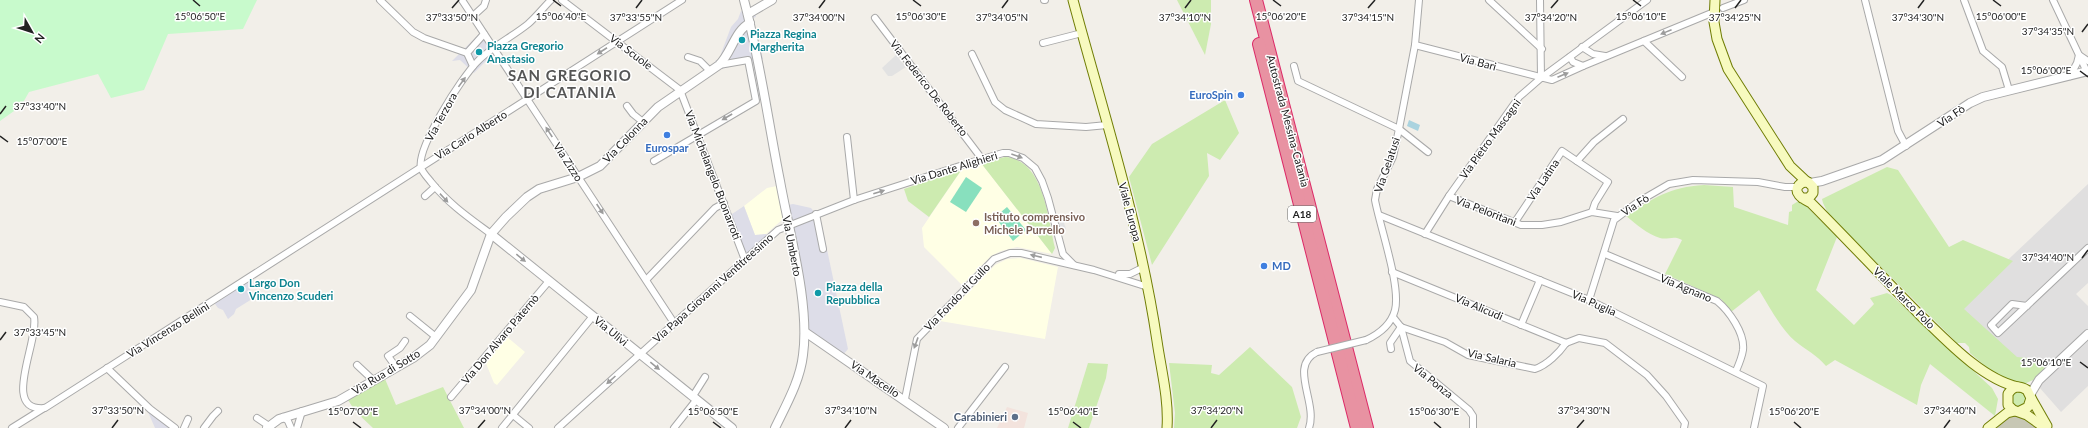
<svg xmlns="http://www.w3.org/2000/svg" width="2088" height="428" font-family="Lato,sans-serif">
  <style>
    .residential { fill: #e0dfdf }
    .education { fill: #ffffe5 }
    .military { fill: #f3e3dd }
    .construction { fill: #c7c7b4 }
    .grass { fill: #cdebb0 }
    .park { fill: #c8facc }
    .pitch { fill: #88e0be }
    .parking { fill: #e2e2e2 }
    .plaza { fill: #dddde8 }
    .water { fill: #aad3df }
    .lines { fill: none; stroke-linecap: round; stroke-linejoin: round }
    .minor-casing { stroke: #a9a9a9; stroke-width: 8 }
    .tertiary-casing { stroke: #a9a9a9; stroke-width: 10 }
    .secondary-casing { stroke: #707d05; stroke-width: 11 }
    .motorway-casing { stroke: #dc2a67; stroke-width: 14 }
    .minor { stroke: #fff; stroke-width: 6 }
    .tertiary { stroke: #fff; stroke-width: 8 }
    .secondary { stroke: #f7fabf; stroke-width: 9 }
    .motorway { stroke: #e892a2; stroke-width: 12 }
    .minor-bridge-casing { stroke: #a9a9a9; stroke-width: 8; stroke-linecap: butt }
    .minor-bridge { stroke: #fff; stroke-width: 6 }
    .oneway { fill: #9c9c9c }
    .ticks { fill: none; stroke: #222; stroke-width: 1.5 }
    .culture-dot { fill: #0f9aa8; stroke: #fff; stroke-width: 1.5 }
    .shop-dot { fill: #3f7fe0; stroke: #fff; stroke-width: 1.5 }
    .education-dot { fill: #8d6e63; stroke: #fff; stroke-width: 1.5 }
    .service-dot { fill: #5c6f8a; stroke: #fff; stroke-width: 1.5 }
    .labels { text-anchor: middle; stroke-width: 3; stroke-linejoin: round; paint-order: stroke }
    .shield { fill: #fff; stroke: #646464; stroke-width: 1 }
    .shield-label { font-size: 10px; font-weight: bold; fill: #222 }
    .culture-label { font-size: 11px; font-weight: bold; fill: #0d838f; stroke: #fff; text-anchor: start }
    .street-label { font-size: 11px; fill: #222; stroke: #fff }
    .shop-label { font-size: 11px; font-weight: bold; fill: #366cbe; stroke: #fff; text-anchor: end }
    .education-label { font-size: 11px; font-weight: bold; fill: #785e54; stroke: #fff; text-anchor: start }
    .service-label { font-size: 11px; font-weight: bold; fill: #4e5e75; stroke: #fff; text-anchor: end }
    .district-label { font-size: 15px; font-weight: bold; letter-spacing: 1px; fill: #555; stroke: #fff }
    .ticks-label { font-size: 10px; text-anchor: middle; fill: #222; stroke: #fff; stroke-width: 3; stroke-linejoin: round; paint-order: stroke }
  </style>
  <rect width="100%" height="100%" fill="#f2efe9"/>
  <polygon class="residential" points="2088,184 2088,283 2076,294 2088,306 2088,386 2061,412 2039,387 1956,309"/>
  <g class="education">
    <polygon points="981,163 1052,254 1017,247 1001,251 991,256 962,285 924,247 922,228 962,169"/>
    <polygon points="777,186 783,219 766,234 755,235 744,206 767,188"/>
    <polygon points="1021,258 1058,267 1045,339 940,321 995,265 1007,259"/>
    <polygon points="506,336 525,352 497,385 494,383 485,361"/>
  </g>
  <polygon class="military" points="1007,407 1028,413 1024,428 997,428"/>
  <polygon class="construction" points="2014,415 2031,422 2038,428 1997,428 2008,417"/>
  <g class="grass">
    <polygon points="1177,0 1211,0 1211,24 1205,55"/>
    <polygon points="1225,100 1239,133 1220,160 1207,153 1209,176 1152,265 1129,177 1152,144"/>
    <path d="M1005,157C1044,159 1048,219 1055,248L1052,254L981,163Z"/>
    <polygon points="1887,167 1898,170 1949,247 1963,240 2013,261 1964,309 2017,357 2027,358 2048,368 2035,379 2022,385 1999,378 1970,353 1969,347 1965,343 1957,343 1829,215 1823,203 1822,199"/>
    <polygon points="962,169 929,217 908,201 904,189"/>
    <path d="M1704,185L1733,187L1734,207L1788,225L1789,212L1792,211V205L1800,200L1837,237L1816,290L1854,325L1874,304L1870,298L1887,293L1891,295L1992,388L1998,399L1995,416L1930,364L1921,385L1917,405L1835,360L1826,366C1817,355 1806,350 1795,341C1780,328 1769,306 1759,290L1731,312L1721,299L1665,274L1682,240C1674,235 1668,240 1660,238C1647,234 1636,224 1626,216C1654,198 1669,187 1704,185Z"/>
    <polygon points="1250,347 1292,387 1301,417 1297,428 1174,428 1175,413 1169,363 1212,365 1211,373 1219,375"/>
    <polygon points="1088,363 1108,364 1106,378 1089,428 1068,428"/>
    <polygon points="385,379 396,405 443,387 464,428 373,428 355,411 348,400"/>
    <polygon points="2018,390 2027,394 2025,407 2013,408 2009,397"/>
  </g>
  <polygon class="park" points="0,0 257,0 243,29 168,34 144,90 111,98 98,74 29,92 21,106 0,121"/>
  <g class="pitch">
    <polygon points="966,177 982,188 966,212 950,202"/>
    <polygon points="1007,207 1026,230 1013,241 995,217"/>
  </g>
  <g class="parking">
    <polygon points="896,55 906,67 892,76 888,76 882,68"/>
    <polygon points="753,59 761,100 758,101 749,60"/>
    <polygon points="1062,216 1066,229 1062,234 1057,218"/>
  </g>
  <g class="plaza">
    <polygon points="741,11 748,14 754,11 756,17 753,18 763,59 721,69 715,61 719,59 731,27 738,19"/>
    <polygon points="482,31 495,52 474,73 460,60 452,61"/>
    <polygon points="793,204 811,208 821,221 848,349 842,356 805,332 788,205"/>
    <polygon points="744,206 755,235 766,234 769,238 745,260 729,216"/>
    <polygon points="248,279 252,299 236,309 234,314 228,319 223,310 218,308 213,301"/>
    <polygon points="150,409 175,428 155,428 148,412"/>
  </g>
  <polygon class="water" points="1409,120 1420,125 1418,131 1407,126"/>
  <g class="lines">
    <defs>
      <g id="minor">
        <polyline points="380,0 413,32 424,38 467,53"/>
        <polyline points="462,0 674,323"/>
        <polyline points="562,0 680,90 745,260"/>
        <polyline points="1044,0 1045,0"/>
        <polyline points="1489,0 1542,49"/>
        <polyline points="1540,0 1541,78"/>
        <polyline points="1865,0 1898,131 1906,146"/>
        <polyline points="1964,0 1983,51 2002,67 2009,90"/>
        <polyline points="2053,0 2087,72"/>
        <polyline points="1723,8 1744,0"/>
        <polyline points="473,16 484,6 486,0"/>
        <polyline points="875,18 982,159"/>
        <polyline points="1644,41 1682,77"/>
        <polyline points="1043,43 1082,33"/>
        <polyline points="1415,45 1552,80 1583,66"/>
        <polyline points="1582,47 1593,54 1605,56"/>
        <polyline points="972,54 995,102 1005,110 1036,124 1086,127 1107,125"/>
        <polyline points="688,57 700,61 710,71"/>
        <polyline points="1570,57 1573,62 1583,66 1714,12"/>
        <polyline points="473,66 467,53 484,34"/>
        <polyline points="1294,66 1298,81 1399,129 1428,152"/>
        <polyline points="2070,76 2077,63 2079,55 2088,61"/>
        <polyline points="627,106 633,114 643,122"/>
        <polyline points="847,137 854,200"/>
        <polyline points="654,161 756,101 748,60 719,65"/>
        <polyline points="1577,161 1594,142 1623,119"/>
        <polyline points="425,196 435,187"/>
        <polyline points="1449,196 1521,225 1542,225 1561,222 1592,212 1617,216"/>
        <polyline points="816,214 823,249"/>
        <polyline points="1379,215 1589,300 1763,386 1754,428"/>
        <polyline points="1515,222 1562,151 1608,182 1595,203 1592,212"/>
        <path d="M491,234C468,217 449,204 431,182C428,178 423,173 421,168C416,148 462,77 477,62C491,47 512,37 528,24C536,17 543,8 551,0"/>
        <polyline points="1425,234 1449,196 1519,97 1541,78 1647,0"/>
        <path d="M1605,254L1717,301C1729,311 1745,333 1743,350C1742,357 1739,364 1736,371"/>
        <polyline points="1392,272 1566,343"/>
        <polyline points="1119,274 1130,274 1144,267"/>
        <polyline points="647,279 715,208 724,203"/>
        <polyline points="1589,300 1614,220 1638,202 1669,184 1693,180 1758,182 1785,187 1798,187"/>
        <path d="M0,302L24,307L34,317C39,343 0,412 45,408L682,0"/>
        <polyline points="2027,306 2012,304 1991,325 1998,333 2088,248"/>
        <polyline points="410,316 436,337"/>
        <path d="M1393,317L1401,327L1445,342L1468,355L1535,369C1547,365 1559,353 1566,343"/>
        <polyline points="1521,325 1540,280"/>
        <polyline points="1401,327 1410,361 1469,410 1473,416 1473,428"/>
        <path d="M1366,340C1379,334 1391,325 1395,310C1401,286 1380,227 1375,200L1377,189L1393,157L1399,129L1415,45L1419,0"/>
        <polyline points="1566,343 1579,338 1605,343 1647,375 1666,396 1685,423 1684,428"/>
        <polyline points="1391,349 1390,343 1401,327"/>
        <polyline points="357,365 373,380"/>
        <polyline points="396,367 388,356 400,348 405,341"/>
        <polyline points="107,368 150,409 175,428"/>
        <polyline points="693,396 705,377"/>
        <polyline points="451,397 549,281"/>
        <polyline points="905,399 917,339 994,259 1010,253 1021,253 1094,270 1148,287"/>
        <polyline points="513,415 529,428"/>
        <polyline points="283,417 288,421 291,428"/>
        <polyline points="257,418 269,426"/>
        <polyline points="12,428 44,408"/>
        <polyline points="184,428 188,419"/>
        <polyline points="204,428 213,416 218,411"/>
        <polyline points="297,428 302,411"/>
        <polyline points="502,428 593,316"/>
        <polyline points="558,428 778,230 854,200 969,163 1003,153 1009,153 1023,158 1035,168 1042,181 1048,198 1063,254 1074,265"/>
        <polyline points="674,428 697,399"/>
        <polyline points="958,428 1005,367"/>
        <path d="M1309,428C1318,402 1288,366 1317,352"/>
      </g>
      <g id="tertiary">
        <path d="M744,0C760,60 768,121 780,181C789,232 810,304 803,355C800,381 786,405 775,428"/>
        <polyline points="748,14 772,0"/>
        <polyline points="1810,183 1822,181 1882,160 1970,103 1983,97 2088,71"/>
        <polyline points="491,234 732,428"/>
        <polyline points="805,332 944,428"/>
        <polyline points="2030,395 2039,380 2088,334"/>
        <path d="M267,428L279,419L338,401L413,358L430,345L471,290L491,234L506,217L527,197L539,189L578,177L600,166L658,107L719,65C731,54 735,30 750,23"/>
      </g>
      <g id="secondary">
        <path d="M1073,0C1103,112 1140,226 1157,341C1161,369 1169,399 1167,428"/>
        <polyline points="1715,0 1714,22 1717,39 1728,69 1790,166 1807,182"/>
        <path d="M1802,198H1809L1813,193V187L1808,182C1801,181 1793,188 1799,195C1801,198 1807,201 1811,203C1848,240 1884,279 1921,316C1947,341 1982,379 2018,387"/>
        <polyline points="2031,398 2047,426"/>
        <path d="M2020,411L2028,407L2031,398L2027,390C2019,385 2013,386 2008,394V405L2013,410L2027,415L2045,428"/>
        <polyline points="1988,428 2007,413 2015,411"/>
      </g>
      <g id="motorway">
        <polyline points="1256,0 1367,428"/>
        <polyline points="1259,44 1357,428"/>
      </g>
    </defs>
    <use href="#minor" class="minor-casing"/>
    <use href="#tertiary" class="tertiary-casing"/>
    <use href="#secondary" class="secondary-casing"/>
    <use href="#motorway" class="motorway-casing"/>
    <use href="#minor" class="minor"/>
    <use href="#tertiary" class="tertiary"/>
    <use href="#secondary" class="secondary"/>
    <use href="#motorway" class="motorway"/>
    <defs>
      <polyline id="minor-bridge" points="1317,352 1366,340"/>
    </defs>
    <use href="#minor-bridge" class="minor-bridge-casing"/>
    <use href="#minor-bridge" class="minor-bridge"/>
  </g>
  <defs><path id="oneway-solid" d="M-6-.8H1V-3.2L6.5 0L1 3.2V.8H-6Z"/></defs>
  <g class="oneway">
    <use href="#oneway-solid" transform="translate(1666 32) rotate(158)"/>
    <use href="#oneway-solid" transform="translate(602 51) rotate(147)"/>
    <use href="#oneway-solid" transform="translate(1563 75) rotate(-23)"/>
    <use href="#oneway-solid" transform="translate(462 82) rotate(-54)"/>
    <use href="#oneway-solid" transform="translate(727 117) rotate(150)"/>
    <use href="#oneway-solid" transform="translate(549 132) rotate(-123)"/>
    <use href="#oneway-solid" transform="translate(1017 156) rotate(20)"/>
    <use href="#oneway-solid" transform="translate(879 192) rotate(-18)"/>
    <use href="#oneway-solid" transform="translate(444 198) rotate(47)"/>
    <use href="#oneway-solid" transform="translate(600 209) rotate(56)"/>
    <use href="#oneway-solid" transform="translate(1036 256) rotate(-167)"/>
    <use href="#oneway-solid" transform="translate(521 258) rotate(39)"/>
    <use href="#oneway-solid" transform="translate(916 343) rotate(110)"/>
    <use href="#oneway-solid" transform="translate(655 366) rotate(39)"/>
    <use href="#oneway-solid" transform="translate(611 380) rotate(138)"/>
  </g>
  <path class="ticks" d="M193,0L200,6M553,0L561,6M913,0L921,6M1273,0L1281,6M1633,0L1641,6M1993,0L2001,6M452,8L459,0M636,8L642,0M819,8L825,0M1002,8L1008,0M1185,8L1191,0M1368,8L1375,0M1551,8L1558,0M1735,8L1741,0M1918,8L1924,0M2082,32L2088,24M2080,71L2088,77M0,114L6,106M0,136L8,142M2082,258L2088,250M0,340L6,332M2080,362L2088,368M353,422L361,428M713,422L721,428M1073,422L1081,428M1434,422L1441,428M1794,422L1801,428M112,428L118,420M478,428L485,420M845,428L851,420M1211,428L1217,420M1577,428L1584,420M1944,428L1950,420"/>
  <g class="culture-dot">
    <circle cx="742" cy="40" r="4"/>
    <circle cx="479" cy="52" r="4"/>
    <circle cx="241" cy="289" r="4"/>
    <circle cx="818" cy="293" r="4"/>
  </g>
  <g class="shop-dot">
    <circle cx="1241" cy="95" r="4"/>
    <circle cx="667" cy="135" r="4"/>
    <circle cx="1264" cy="266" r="4"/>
  </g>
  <circle class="education-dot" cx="976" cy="223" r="4"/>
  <circle class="service-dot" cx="1015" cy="417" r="4"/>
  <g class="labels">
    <rect class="shield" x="1288" y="206" width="28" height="16" rx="3"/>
    <g class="shield-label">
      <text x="1302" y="218">A18</text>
    </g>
    <g class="culture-label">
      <text x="750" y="38">Piazza Regina<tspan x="750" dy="13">Margherita</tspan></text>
      <text x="487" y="50">Piazza Gregorio<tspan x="487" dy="13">Anastasio</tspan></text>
      <text x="249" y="287">Largo Don<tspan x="249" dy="13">Vincenzo Scuderi</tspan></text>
      <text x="826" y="291">Piazza della<tspan x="826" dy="13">Repubblica</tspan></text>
    </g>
    <g class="street-label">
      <text transform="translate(631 52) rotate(37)" y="4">Via Scuole</text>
      <text transform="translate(1478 62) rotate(15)" y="4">Via Bari</text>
      <text transform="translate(929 88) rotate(52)" y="4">Via Federico De Roberto</text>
      <text transform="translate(1951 116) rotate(-34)" y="4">Via Fò</text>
      <text transform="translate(441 117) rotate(-61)" y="4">Via Terzora</text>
      <text transform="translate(1288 121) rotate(75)" y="4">Autostrada Messina-Catania</text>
      <text transform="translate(471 135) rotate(-32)" y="4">Via Carlo Alberto</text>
      <text transform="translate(1490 139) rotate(-54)" y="4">Via Pietro Mascagni</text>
      <text transform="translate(625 140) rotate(-46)" y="4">Via Colonna</text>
      <text transform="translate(568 162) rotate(57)" y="4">Via Zizzo</text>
      <text transform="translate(1387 165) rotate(-71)" y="4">Via Gelatusi</text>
      <text transform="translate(954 168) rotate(-17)" y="4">Via Dante Alighieri</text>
      <text transform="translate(713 175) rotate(69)" y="4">Via Michelangelo Buonarroti</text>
      <text transform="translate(1543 180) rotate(-56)" y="4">Via Latina</text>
      <text transform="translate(1635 205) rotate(-33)" y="4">Via Fò</text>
      <text transform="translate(1486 211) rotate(21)" y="4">Via Peloritani</text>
      <text transform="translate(1130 212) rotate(75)" y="4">Viale Europa</text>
      <text transform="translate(792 246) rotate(79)" y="4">Via Umberto</text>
      <text transform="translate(713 288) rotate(-42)" y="4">Via Papa Giovanni Ventitreesimo</text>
      <text transform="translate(1686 288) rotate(23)" y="4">Via Agnano</text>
      <text transform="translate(957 297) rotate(-46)" y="4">Via Fondo di Gullo</text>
      <text transform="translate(1904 298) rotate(45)" y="4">Viale Marco Polo</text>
      <text transform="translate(1594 303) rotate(24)" y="4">Via Puglia</text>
      <text transform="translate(1479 307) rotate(23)" y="4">Via Alicudi</text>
      <text transform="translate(168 330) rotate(-32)" y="4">Via Vincenzo Bellini</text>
      <text transform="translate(611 331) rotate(39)" y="4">Via Ulivi</text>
      <text transform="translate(500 339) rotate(-50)" y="4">Via Don Alvaro Paternò</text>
      <text transform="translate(1492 358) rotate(13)" y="4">Via Salaria</text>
      <text transform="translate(386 372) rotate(-31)" y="4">Via Rua di Sotto</text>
      <text transform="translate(875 379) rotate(34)" y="4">Via Macello</text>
      <text transform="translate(1433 381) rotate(39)" y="4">Via Ponza</text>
    </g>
    <g class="shop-label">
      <text x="1233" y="99">EuroSpin</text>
      <text x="667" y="152" text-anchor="middle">Eurospar</text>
      <text x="1272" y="270" text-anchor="start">MD</text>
    </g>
    <g class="education-label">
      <text x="984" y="221">Istituto comprensivo<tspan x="984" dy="13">Michele Purrello</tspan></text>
    </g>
    <g class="service-label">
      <text x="1007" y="421">Carabinieri</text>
    </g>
    <g class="district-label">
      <text x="570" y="81">SAN GREGORIO<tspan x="570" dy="17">DI CATANIA</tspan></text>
    </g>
  </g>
  <g class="ticks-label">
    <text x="561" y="20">15°06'40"E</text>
    <text x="921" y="20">15°06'30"E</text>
    <text x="1281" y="20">15°06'20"E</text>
    <text x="1641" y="20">15°06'10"E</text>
    <text x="2001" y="20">15°06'00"E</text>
    <text x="200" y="20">15°06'50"E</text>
    <text x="452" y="21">37°33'50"N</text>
    <text x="636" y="21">37°33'55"N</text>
    <text x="819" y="21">37°34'00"N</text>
    <text x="1002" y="21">37°34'05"N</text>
    <text x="1185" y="21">37°34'10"N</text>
    <text x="1368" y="21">37°34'15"N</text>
    <text x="1551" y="21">37°34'20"N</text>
    <text x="1735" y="21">37°34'25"N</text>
    <text x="1918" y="21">37°34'30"N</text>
    <text x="2048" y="35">37°34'35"N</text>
    <text x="2046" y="74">15°06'00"E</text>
    <text x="40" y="110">37°33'40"N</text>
    <text x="42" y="145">15°07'00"E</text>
    <text x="2048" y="261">37°34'40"N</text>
    <text x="40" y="336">37°33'45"N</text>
    <text x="2046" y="366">15°06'10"E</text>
    <text x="118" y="414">37°33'50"N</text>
    <text x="485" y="414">37°34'00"N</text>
    <text x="851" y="414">37°34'10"N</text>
    <text x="1217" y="414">37°34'20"N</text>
    <text x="1584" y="414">37°34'30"N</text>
    <text x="1950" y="414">37°34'40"N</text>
    <text x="353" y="415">15°07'00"E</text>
    <text x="713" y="415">15°06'50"E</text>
    <text x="1073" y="415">15°06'40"E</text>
    <text x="1434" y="415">15°06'30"E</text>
    <text x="1794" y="415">15°06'20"E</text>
  </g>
  <g transform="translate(32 32) rotate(129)" stroke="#ffffff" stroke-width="3" paint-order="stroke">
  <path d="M0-3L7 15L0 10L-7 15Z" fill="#222222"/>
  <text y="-6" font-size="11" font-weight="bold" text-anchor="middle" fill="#222222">N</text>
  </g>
</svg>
